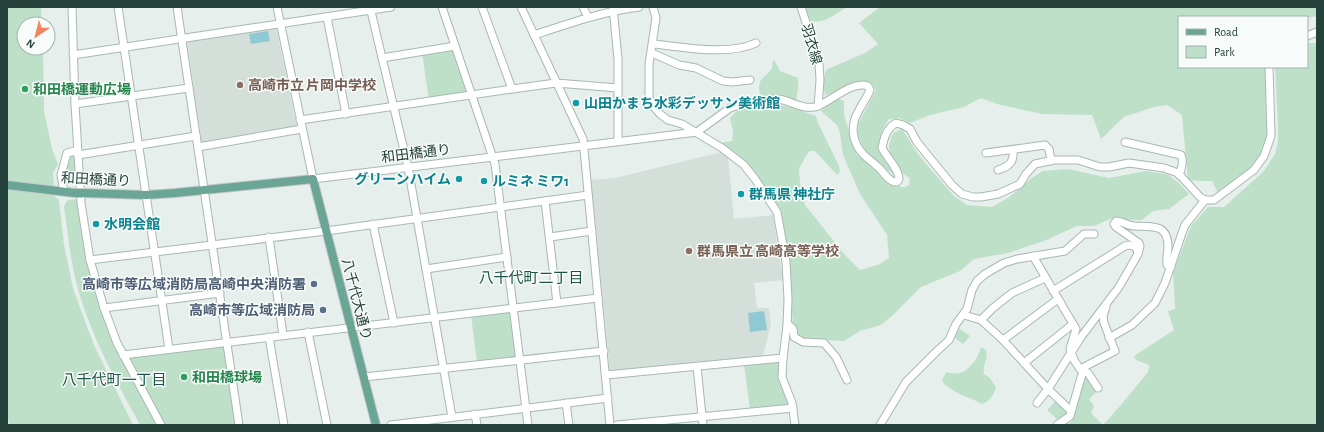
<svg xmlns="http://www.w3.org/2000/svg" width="1324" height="432" font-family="'Alegreya Sans','Noto Sans JP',sans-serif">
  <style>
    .built { fill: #d4dfda }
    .green { fill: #bfe0c8 }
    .water { fill: #8ec9d4 }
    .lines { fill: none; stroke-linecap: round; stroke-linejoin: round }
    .minor-casing { stroke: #a8b8b2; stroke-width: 9 }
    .major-casing { stroke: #c2cac8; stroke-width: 10 }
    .minor { stroke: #fff; stroke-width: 7 }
    .major { stroke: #6aa596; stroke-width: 8 }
    .major-bridge-casing { stroke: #c2cac8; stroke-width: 10; stroke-linecap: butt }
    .major-bridge { stroke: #6aa596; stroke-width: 8 }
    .education-dot { fill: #8d6e63; stroke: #f7fbf9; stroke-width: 1.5 }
    .leisure-dot { fill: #2e9e5b; stroke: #f7fbf9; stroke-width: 1.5 }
    .culture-dot { fill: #0f9aa8; stroke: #f7fbf9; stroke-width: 1.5 }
    .service-dot { fill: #5c6f8a; stroke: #f7fbf9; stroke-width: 1.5 }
    .labels { text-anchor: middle; stroke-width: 3; stroke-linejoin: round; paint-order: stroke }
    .street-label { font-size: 14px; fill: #24423a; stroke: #f7fbf9 }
    .education-label { font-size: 14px; font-weight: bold; fill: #785e54; stroke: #f7fbf9; text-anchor: start }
    .leisure-label { font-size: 14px; font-weight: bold; fill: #27864d; stroke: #f7fbf9; text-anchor: start }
    .culture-label { font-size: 14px; font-weight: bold; fill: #0d838f; stroke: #f7fbf9; text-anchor: start }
    .service-label { font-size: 14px; font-weight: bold; fill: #4e5e75; stroke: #f7fbf9; text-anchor: end }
    .neighbourhood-label { font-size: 15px; fill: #1f5548; stroke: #f7fbf9 }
  </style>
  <rect width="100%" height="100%" fill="#e6efeb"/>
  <g class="built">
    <polygon points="276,27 297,128 202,144 187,42 188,40"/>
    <polygon points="722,152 728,157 734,219 773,215 773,217 783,280 754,283 757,308 769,308 771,324 763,356 610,372 591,180 615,178"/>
  </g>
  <g class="green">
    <polygon points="7,7 41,7 42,24 24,24 24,48 43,48 44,111 52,149 58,164 53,173 55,197 59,200 64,245 73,288 78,302 94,345 133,425 9,425 7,414"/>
    <path d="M805,7H847C836,14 824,24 811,21Z"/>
    <path d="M880,7H1317V16L1307,18V17H1179V67H1267L1271,137L1255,170L1218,193L1212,181H1201L1188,180L1182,115L1167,105L1154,107L1124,117L1101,139L1092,115L1042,114L997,104L981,98L964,107L930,115L910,123L899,118L889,119C872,145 878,153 895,175L870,158L863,148L858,135V124L876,90L871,82L862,81L841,90L825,95L823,82L826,70L867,52L878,44L859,23Z"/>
    <polygon points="1307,43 1317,43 1317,425 1067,425 1072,421 1086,375 1097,391 1089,399 1094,406 1091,413 1103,425 1120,406 1148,372 1149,365 1136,360 1134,356 1174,330 1168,311 1175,309 1173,273 1191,226 1208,207 1224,207 1264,171 1275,154 1278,142 1278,126 1275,67 1307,67"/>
    <polygon points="455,46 473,95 429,102 422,52"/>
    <path d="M773,60L775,61L780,71L798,78V89L796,101L780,96L762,97L760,94C757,78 763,80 771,70C773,67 772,63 773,60Z"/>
    <path d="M838,99L844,101V115L856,154L896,185C901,187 904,189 909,185L910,179C901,172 888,158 889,146C890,142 891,137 893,133L902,129L918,154L934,173L954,196L967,205L992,207L1008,198L1033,177L1043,171L1068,169L1109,178L1145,171L1167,174L1179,183L1189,194L1169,209L1153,211L1142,220H1130L1113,218L1094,226H1077L1044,241L1008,253L974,259L960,271L921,287L892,316L881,325L860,331L844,341L804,339L797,336L793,325L787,250L783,223L770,193L751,170L735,152L720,143L732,141L733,130L730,119C735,110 742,108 751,106C774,100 794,108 816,116L818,123L839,166L840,172L837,175L815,151H810L806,156L799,169L800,182L805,205L845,255L860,270L880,264L889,258L887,235L860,194L843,155L840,133L837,125L821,111L831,102Z"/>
    <path d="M75,153L77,182L70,183C63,173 65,165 67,154Z"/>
    <path d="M79,199L96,293L158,425H140C116,380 90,335 77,285C70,259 68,233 64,207L65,204L68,200Z"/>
    <polygon points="508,312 511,315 516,356 515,358 477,362 471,316"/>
    <polygon points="957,327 970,336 963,344 954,337"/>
    <polygon points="223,345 225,347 236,425 164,425 128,358 130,356"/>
    <path d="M981,347L986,350C989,358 982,365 984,374L990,378L996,388C993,396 990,401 982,404C968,396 953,394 942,381L946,372C950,373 955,374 959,373C970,371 979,356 981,347Z"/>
    <polygon points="779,360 781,362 790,403 788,407 750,410 744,364"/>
    <polygon points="1057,400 1068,410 1068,414 1059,421 1047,410"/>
  </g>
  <g class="water">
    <polygon points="268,31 270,41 251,44 249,34"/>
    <polygon points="764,311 767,330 750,332 748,313"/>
  </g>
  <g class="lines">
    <defs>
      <g id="minor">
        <polyline points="72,7 75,104 81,203 90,260 104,308 117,343 161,425"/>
        <polyline points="118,7 169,349"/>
        <polyline points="177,7 239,425"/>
        <path d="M277,7L313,179L697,132L730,108L736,106C749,104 765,98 779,99C791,101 804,111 818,106C831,101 853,80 868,86L870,90C867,98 862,104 858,112C850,126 852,143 864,155C868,159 874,163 878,167C884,172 889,183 897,182L899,179C899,169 887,158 882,148C884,138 886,129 896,123L903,125L910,129L917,142L952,185L962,194L973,197H981L998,194L1020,184L1026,174L1035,164L1054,160H1078L1100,167H1109L1129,163L1164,168L1178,173L1200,197L1205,200H1214L1254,170L1264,156L1271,136L1269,67"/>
        <polyline points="370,7 408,167 452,417"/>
        <polyline points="442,7 495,164 528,425"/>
        <polyline points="482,7 512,89"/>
        <polyline points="521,7 583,139 610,425"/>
        <polyline points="583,7 588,17"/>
        <polyline points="613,7 618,59 618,140"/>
        <polyline points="653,7 656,18 649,64 649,98 654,107 660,114 668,120 682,124 722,148 744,165 755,179 777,212 786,262 788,299 787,326 783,358 782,377 792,403 795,425"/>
        <polyline points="801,7 819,63 820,80 818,106"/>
        <polyline points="327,17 346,114"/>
        <path d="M534,35C570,23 601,12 639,7"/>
        <polyline points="1307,36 1317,32"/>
        <path d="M653,44C685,47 727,56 756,43"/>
        <polyline points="652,53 679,65 696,68 723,81 732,82 750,80"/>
        <polyline points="73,55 391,7"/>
        <polyline points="382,58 455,46"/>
        <polyline points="75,104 189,88"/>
        <polyline points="300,120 512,89 556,83 618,88"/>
        <path d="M1125,142L1181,155C1184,161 1182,168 1179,175"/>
        <polyline points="198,147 302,129"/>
        <polyline points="986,153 1045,145 1049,149 1051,161"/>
        <path d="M998,170C1010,166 1014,162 1013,150"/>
        <polyline points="64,192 61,175 67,153 75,151 78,155 196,136"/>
        <polyline points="545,201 557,303"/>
        <polyline points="373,224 394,323"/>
        <polyline points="269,237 283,335"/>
        <polyline points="550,237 592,231"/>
        <polyline points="1033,256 1076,329 1070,349 1074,360 1080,369 1088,373 1098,388"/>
        <polyline points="90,260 326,231 588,195"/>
        <polyline points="426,269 507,257"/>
        <polyline points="1053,291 1125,246 1129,245 1136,247 1138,253"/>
        <polyline points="104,308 220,293"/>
        <polyline points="964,315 981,320 1003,340 1048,389 1071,411"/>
        <polyline points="981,320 993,308 1012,293 1045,278"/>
        <polyline points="787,326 789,325 793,329 794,337 803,342 824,343 836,357 847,380"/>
        <polyline points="308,332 327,425"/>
        <polyline points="269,337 284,425"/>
        <polyline points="1109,338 1132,325 1155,303 1165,283 1182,233 1185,225 1205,200"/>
        <polyline points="1003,340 1058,299"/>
        <polyline points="123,355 598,298"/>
        <polyline points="1024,363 1073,324"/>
        <polyline points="697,367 703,425"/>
        <polyline points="606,375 783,358"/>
        <polyline points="364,377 604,351"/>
        <polyline points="566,403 569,425"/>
        <path d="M1037,403L1048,389L1081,337L1119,287L1138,254L1140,246L1139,243L1116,227L1114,224L1116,221C1122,221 1128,226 1134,226C1152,227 1168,223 1168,247C1168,253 1166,258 1167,263V265L1171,267"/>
        <polyline points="475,414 477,425"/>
        <polyline points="391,425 608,398"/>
        <polyline points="617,425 793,408"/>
        <polyline points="880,425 906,382 937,351 949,340 956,324 967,309 972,290 977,281 985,274 1004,263 1017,259 1065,251 1084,234 1094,234"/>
        <polyline points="1057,425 1070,416 1084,367 1115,351 1104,323 1103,316 1106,307"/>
      </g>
      <g id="major">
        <polyline points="7,185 75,193"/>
        <polyline points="83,193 146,195 175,193 313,179 376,425"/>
      </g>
    </defs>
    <use href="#minor" class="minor-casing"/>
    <use href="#major" class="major-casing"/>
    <use href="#minor" class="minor"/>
    <use href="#major" class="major"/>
    <defs>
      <polyline id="major-bridge" points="75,193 83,193"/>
    </defs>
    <use href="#major-bridge" class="major-bridge-casing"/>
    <use href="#major-bridge" class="major-bridge"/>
  </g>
  <g class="education-dot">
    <circle cx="240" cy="85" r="4"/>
    <circle cx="689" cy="251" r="4"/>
  </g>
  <g class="leisure-dot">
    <circle cx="25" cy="89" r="4"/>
    <circle cx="184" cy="377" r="4"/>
  </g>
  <g class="culture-dot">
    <circle cx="576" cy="103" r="4"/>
    <circle cx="459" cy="179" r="4"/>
    <circle cx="484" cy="181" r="4"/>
    <circle cx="741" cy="194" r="4"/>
    <circle cx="96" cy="224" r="4"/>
  </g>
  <g class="service-dot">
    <circle cx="314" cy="284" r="4"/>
    <circle cx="323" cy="310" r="4"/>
  </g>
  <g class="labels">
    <g class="street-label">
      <text transform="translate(812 44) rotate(74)" y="5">羽衣線</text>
      <text transform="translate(416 153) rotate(-7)" y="5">和田橋通り</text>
      <text transform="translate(96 179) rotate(3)" y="5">和田橋通り</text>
      <text transform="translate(357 299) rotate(76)" y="5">八千代大通り</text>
    </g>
    <g class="education-label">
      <text x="248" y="90">高崎市立 片岡中学校</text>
      <text x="697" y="256">群馬県立 高崎高等学校</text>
    </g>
    <g class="leisure-label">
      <text x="33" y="94">和田橋運動広場</text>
      <text x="192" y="382">和田橋球場</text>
    </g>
    <g class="culture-label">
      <text x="584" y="108">山田かまち水彩デッサン美術館</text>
      <text x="451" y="184" text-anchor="end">グリーンハイム</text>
      <text x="492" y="186">ルミネ ミワ1</text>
      <text x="749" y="199">群馬県 神社庁</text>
      <text x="104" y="229">水明会館</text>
    </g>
    <g class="service-label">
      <text x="306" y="289">高崎市等広域消防局高崎中央消防署</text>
      <text x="315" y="315">高崎市等広域消防局</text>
    </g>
    <g class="neighbourhood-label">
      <text x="531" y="283">八千代町二丁目</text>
      <text x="114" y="385">八千代町一丁目</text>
    </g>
  </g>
  <rect width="1324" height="432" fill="none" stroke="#24423a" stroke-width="16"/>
  <rect x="1178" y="16" width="130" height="52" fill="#f7fbf9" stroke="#a3b1ad"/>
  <rect x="1186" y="29" width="20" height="6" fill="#6aa596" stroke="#a3b1ad"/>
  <text x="1214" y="36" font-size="12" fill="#24423a">Road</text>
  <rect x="1186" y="46" width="20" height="12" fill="#bfe0c8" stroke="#a3b1ad"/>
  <text x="1214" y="56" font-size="12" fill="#24423a">Park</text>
  <g transform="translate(36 36) rotate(215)"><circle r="19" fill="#f7fbf9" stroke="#a3b1ad"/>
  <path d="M0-3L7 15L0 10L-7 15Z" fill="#f4845f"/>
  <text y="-6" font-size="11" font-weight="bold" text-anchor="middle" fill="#24423a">N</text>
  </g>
</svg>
